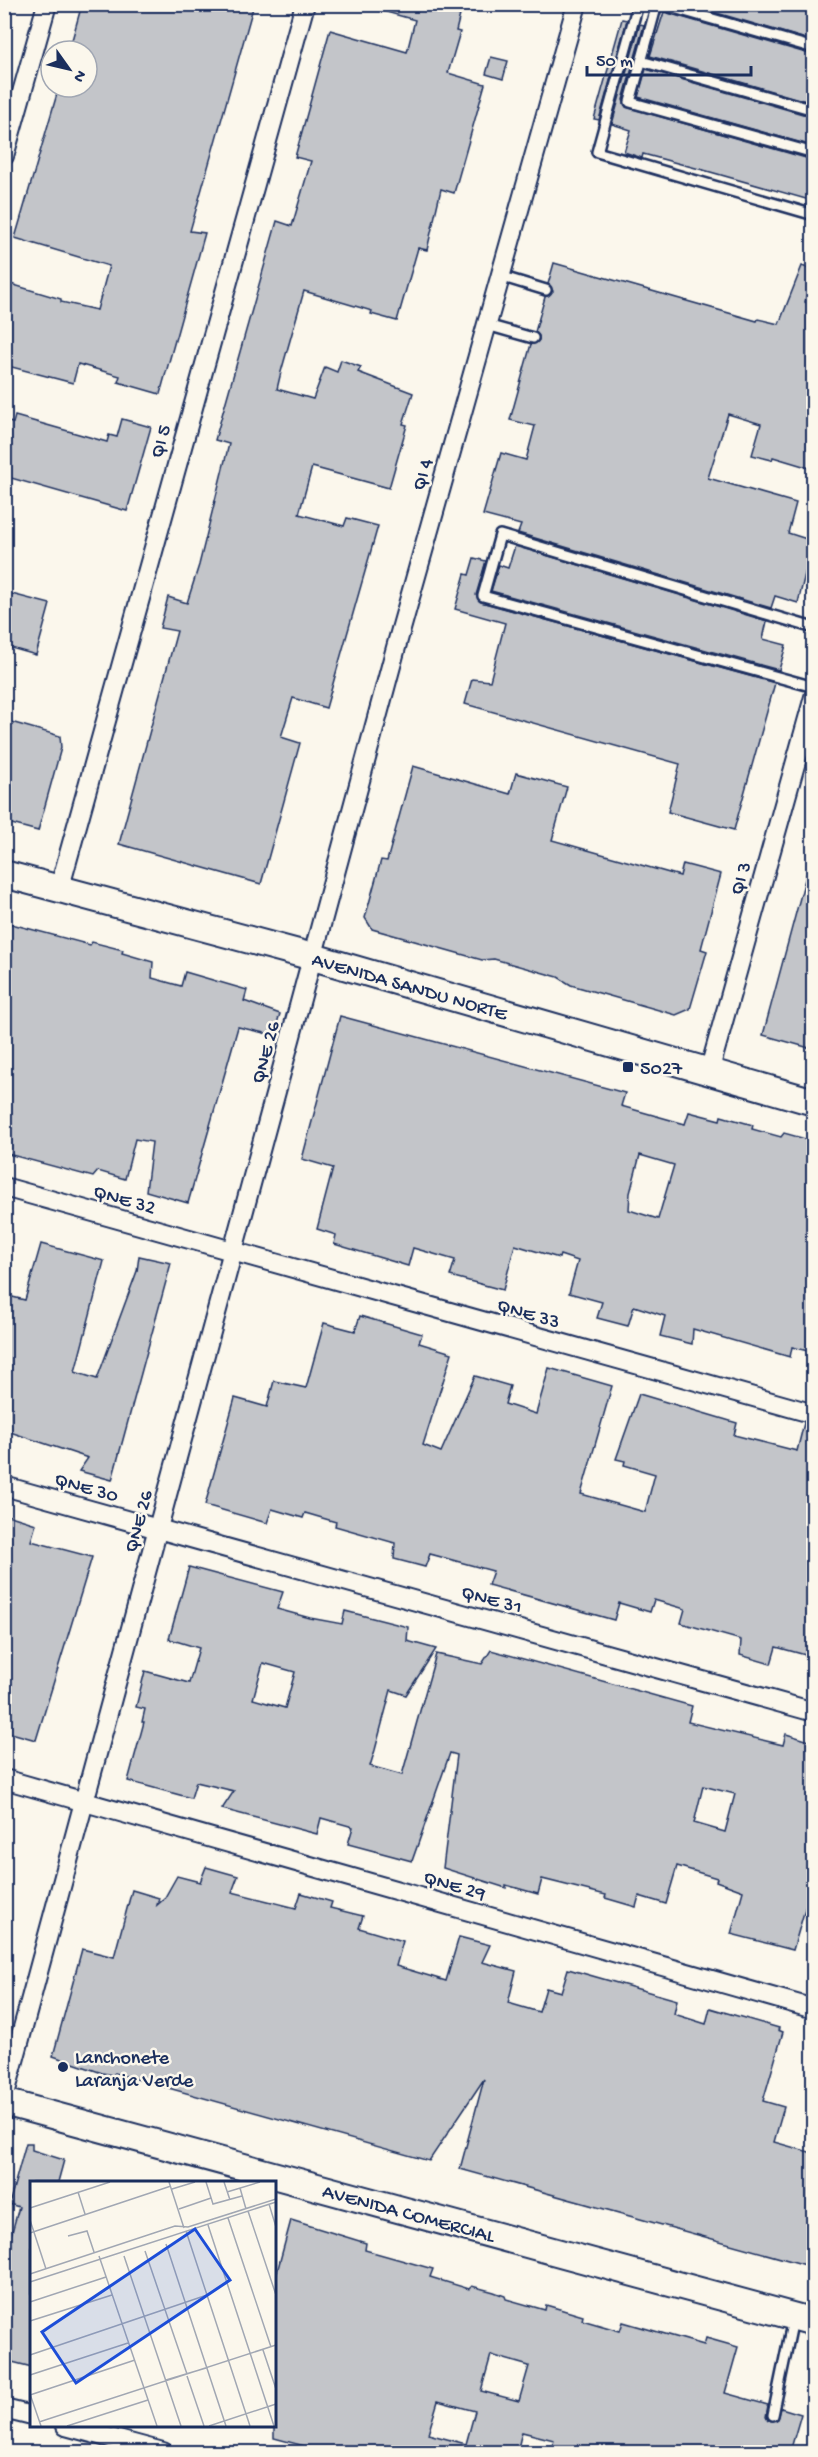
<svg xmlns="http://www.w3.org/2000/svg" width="818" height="2457" font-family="'Gochi Hand',sans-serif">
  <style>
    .building { fill: #c3c5c9; stroke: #1b2f5e; stroke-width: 1.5; fill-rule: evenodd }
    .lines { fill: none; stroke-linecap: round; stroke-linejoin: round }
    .service-casing { stroke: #1b2f5e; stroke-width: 14 }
    .minor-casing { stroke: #1b2f5e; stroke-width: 22 }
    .secondary-casing { stroke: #1b2f5e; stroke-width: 30 }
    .service { stroke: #fbf7ec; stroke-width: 9 }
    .minor { stroke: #fbf7ec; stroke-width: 18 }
    .secondary { stroke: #fbf7ec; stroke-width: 26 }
    .poi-dot { fill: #1b2f5e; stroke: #fbf7ec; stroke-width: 2 }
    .labels { text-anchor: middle; stroke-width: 5; stroke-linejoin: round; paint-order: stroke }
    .street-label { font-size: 20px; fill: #1b2f5e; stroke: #fbf7ec }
    .poi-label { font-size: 20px; fill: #1b2f5e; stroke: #fbf7ec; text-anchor: start }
    .inset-road { fill: none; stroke: #a1a7b3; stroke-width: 1.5 }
    .view { fill: #1d4ed8; fill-opacity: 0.15; stroke: #1d4ed8; stroke-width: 3 }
    .inset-edge { fill: none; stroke: #1b2f5e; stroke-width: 3 }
  </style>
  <rect width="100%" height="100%" fill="#fbf7ec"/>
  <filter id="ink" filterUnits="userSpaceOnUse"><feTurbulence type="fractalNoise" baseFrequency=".0167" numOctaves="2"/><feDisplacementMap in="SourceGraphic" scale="12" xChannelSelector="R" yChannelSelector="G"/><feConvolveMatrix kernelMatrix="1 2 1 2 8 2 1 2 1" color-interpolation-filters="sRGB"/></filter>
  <g filter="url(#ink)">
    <g class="building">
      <polygon points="82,4 254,4 190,231 205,233 160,394 118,382 120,376 78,364 73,383 4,365 4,282 61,299 61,302 97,310 109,266 15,238 59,87 87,87 87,51 69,51"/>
      <polygon points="379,4 442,4 440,10 460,15 456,31 460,32 448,73 485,84 454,193 441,189 427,250 418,248 397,321 371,314 372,311 304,291 281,372 277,389 313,399 325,367 337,372 341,360 361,367 358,372 413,393 403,424 407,425 389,488 312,467 299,514 344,526 347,518 378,526 326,708 293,698 281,737 300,743 261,884 119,844 177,631 160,628 168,597 187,603 199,565 229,444 215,440 277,221 292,226 311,161 295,157 330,30 407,52 415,20 379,10"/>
      <polygon points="686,4 813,4 813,41"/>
      <polygon points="664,12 813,55 813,103 650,56"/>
      <polygon points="622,19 627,20 599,120 594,119"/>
      <polygon points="640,24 644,25 623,100 626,107 813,160 813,201 707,171 643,154 642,158 624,152 631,130 612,124"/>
      <polygon points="491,57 508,61 503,79 486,74"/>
      <polygon points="646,69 813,117 813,146 638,97"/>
      <polygon points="554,263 757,321 758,319 779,324 802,266 813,270 805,302 813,305 813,469 773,457 772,460 752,455 761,424 728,414 708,478 796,503 788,533 813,541 798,603 775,596 771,608 518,533 521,525 483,515 501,453 526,460 535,426 510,420 531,344 539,340 539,336 535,332 545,297 553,291 548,284"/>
      <polygon points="15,416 107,442 109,435 117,437 122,419 151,427 127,511 4,476 4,421 13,423"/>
      <polygon points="515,546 767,621 763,639 786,645 779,670 491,591 499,565 508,568"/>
      <polygon points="474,558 486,561 476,595 481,602 775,683 734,830 668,812 680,764 465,704 472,679 490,681 505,623 455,609 465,574 469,575"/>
      <polygon points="4,592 50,604 36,655 4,646"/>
      <polygon points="4,720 60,736 61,748 38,831 4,822"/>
      <polygon points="413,766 510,794 516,773 567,787 552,840 680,876 683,864 721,874 701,949 707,951 690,1009 676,1015 571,985 558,977 494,959 482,960 372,929 365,918 381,860 387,861"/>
      <polygon points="808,868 813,869 813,1049 763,1035"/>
      <polygon points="4,922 90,945 92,942 123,950 122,953 153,962 152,978 181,986 185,972 247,990 244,1001 280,1014 273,1035 238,1027 188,1203 146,1191 152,1142 135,1139 125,1179 98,1171 93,1177 4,1153"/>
      <path d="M340,1016L625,1093L621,1106L685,1124L689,1112L720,1120L721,1116L753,1125L752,1129L781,1137L784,1133L813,1141V1331L808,1351L792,1347L790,1357L693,1329L692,1344L660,1336L665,1316L634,1306L628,1326L597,1318L602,1302L569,1293L578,1261L560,1255L559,1258L515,1245L503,1290L450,1276L455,1260L413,1248L408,1266L334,1244L336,1235L317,1229L333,1168L302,1159ZM640,1155L674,1165L658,1219L629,1210L630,1193Z"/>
      <polygon points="41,1244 104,1261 75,1372 97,1379 137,1271 139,1256 171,1263 112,1480 79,1471 88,1458 4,1430 4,1295 25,1300"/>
      <polygon points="360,1316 422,1334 419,1343 452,1353 423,1445 441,1452 475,1376 510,1386 505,1404 536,1414 549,1368 612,1386 581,1494 645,1512 655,1474 624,1465 625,1461 616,1459 639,1394 737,1423 734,1435 797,1451 804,1423 813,1425 813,1657 776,1647 771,1664 740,1655 741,1640 681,1623 685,1609 654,1600 650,1612 619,1603 614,1620 488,1585 493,1571 430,1554 425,1567 394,1559 395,1543 335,1526 336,1522 305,1513 303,1518 272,1509 267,1523 205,1505 235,1398 267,1407 274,1381 306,1388 324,1323 355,1331"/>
      <polygon points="4,1514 36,1524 31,1541 92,1557 36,1740 4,1731"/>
      <path d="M189,1567L283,1592L277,1609L310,1618L342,1624L345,1611L408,1627L407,1641L436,1649L406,1695L391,1690L375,1750L370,1766L402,1775L436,1654L482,1664L491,1650L692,1706L688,1722L783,1745L786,1734L813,1742V1904L807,1902L793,1950L731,1934L743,1891L716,1881L717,1878L677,1866L666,1904L639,1896L636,1907L605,1898L606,1895L542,1879L538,1894L506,1885V1888L443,1868L457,1755L450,1753L412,1861L348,1844L353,1827L321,1818L317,1834L222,1809L234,1791L196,1782L191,1798L128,1781L144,1722H142L145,1709L136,1707L145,1671L189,1683L199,1648L169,1639ZM263,1663L295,1672L285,1708L253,1699ZM703,1786L735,1794L725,1832L694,1823Z"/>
      <polygon points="206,1867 238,1876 232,1892 296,1908 301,1893 332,1902 330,1908 363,1916 359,1928 403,1941 396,1966 446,1981 459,1937 490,1945 482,1962 516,1971 508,2003 539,2012 546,1988 561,1992 568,1969 677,2000 674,2014 706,2024 710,2008 779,2028 778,2030 783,2032 763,2101 784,2107 774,2142 813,2153 813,2267 460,2169 484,2079 429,2161 115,2073 112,2075 102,2073 53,2056 82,1949 114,1957 132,1890 159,1898 157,1905 164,1899 177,1876 200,1882"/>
      <polygon points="26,2143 32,2143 32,2150 64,2160 58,2182 32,2182 32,2367 4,2360 4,2238 10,2239 19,2207 9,2204"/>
      <path d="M291,2220L366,2243L365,2250L433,2269L430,2277L469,2289L472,2286L494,2292L505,2296L506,2299L545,2310L546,2305L583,2316L582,2320L620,2331L623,2322L704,2345L706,2338L738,2347L725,2393L768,2405L766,2417L771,2421L778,2419L781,2408L801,2414L790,2452H551L554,2440L522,2432L517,2452H327L274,2438V2283ZM491,2355L529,2366L519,2401L481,2391ZM438,2401L475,2411L466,2444L428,2434Z"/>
    </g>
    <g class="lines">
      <defs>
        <g id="service">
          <polyline points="638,4 597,152 814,215"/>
          <polyline points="657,4 630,102 814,153"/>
          <polyline points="660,4 814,48"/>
          <polyline points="641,61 814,110"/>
          <polyline points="500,276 546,290"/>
          <polyline points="487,325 533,338"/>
          <polyline points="814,628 500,535 483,596 814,687"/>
          <polyline points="773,2415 793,2319"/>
        </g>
        <g id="minor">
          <polyline points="4,156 47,4"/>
          <polyline points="59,890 305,4"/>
          <polyline points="709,1072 814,697"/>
          <polyline points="4,1187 814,1414"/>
          <polyline points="4,1486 814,1712"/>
          <polyline points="4,1779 814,2009"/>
          <polyline points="4,2098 398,640 577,4"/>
          <polyline points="4,2409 32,2416"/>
          <polyline points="66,2426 163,2452"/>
        </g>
        <g id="secondary">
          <polyline points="4,874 313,957 814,1102"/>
          <polyline points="4,2102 814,2322"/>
        </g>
      </defs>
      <use href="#service" class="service-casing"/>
      <use href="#minor" class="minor-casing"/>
      <use href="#secondary" class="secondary-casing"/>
      <use href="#service" class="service"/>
      <use href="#minor" class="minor"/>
      <use href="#secondary" class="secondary"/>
    </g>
  </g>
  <g class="poi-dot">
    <rect x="622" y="1061" width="12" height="12" rx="3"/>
    <circle cx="63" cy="2067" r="6"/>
  </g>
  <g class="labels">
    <g class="street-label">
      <text transform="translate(159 441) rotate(-75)" y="7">QI 5</text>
      <text transform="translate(421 474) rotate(-74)" y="7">QI 4</text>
      <text transform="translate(739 878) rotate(-74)" y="7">QI 3</text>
      <text transform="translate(410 985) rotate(16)" y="7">AVENIDA SANDU NORTE</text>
      <text transform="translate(264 1052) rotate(-75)" y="7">QNE 26</text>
      <text transform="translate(125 1198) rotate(16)" y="7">QNE 32</text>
      <text transform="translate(529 1312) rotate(16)" y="7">QNE 33</text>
      <text transform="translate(87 1486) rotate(16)" y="7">QNE 30</text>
      <text transform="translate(137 1521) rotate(-75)" y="7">QNE 26</text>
      <text transform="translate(492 1598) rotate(15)" y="7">QNE 31</text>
      <text transform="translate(455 1884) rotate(16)" y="7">QNE 29</text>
      <text transform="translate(409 2212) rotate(15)" y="7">AVENIDA COMERCIAL</text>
    </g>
    <g class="poi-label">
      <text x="640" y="1074">5027</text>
      <text x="75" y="2063">Lanchonete<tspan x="75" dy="23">Laranja Verde</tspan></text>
    </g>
  </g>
  <g transform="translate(30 2181)">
    <rect width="246" height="246" fill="#fbf7ec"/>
    <path class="inset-road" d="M139,1L154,47M176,1L183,23L212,15M194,1L200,19M210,7L216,28M142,8L165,1M48,11L55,33M197,11L230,1M239,23L246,46M0,27L80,1M149,28L181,17M218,30L246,114M198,37L241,166M0,39L16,88M178,44L244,245M156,50L220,245M0,52L141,5M38,55L57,50L64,71M136,63L196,245M115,70L157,193M69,75L127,245M94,75L151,245M0,93L145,45L158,46L246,18M0,101L246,21M0,121L76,96M0,140L82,114M233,169L246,208M0,174L177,114M0,194L98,162M157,195L174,245M136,199L176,187M0,213L11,245M0,214L105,179M9,241L246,164M37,245L118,219M179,245L246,223"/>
    <path class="view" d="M165,48L200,99L46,202L12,151Z"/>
    <rect width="246" height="246" class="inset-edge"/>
  </g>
  <rect width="818" height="2457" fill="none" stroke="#fbf7ec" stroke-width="24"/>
  <rect x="12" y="12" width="794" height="2433" fill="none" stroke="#1b2f5e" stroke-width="2" filter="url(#ink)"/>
  <g transform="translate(69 69) rotate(124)"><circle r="28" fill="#fbf7ec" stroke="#a1a7b3" stroke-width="1.5"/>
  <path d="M0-4.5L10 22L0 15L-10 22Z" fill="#1b2f5e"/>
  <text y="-9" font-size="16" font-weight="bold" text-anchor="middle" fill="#1b2f5e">N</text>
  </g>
  <path d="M587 66v9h164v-9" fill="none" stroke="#1b2f5e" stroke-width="3"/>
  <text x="596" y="66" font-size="18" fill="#1b2f5e" stroke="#fbf7ec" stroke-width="4.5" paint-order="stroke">50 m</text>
</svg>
